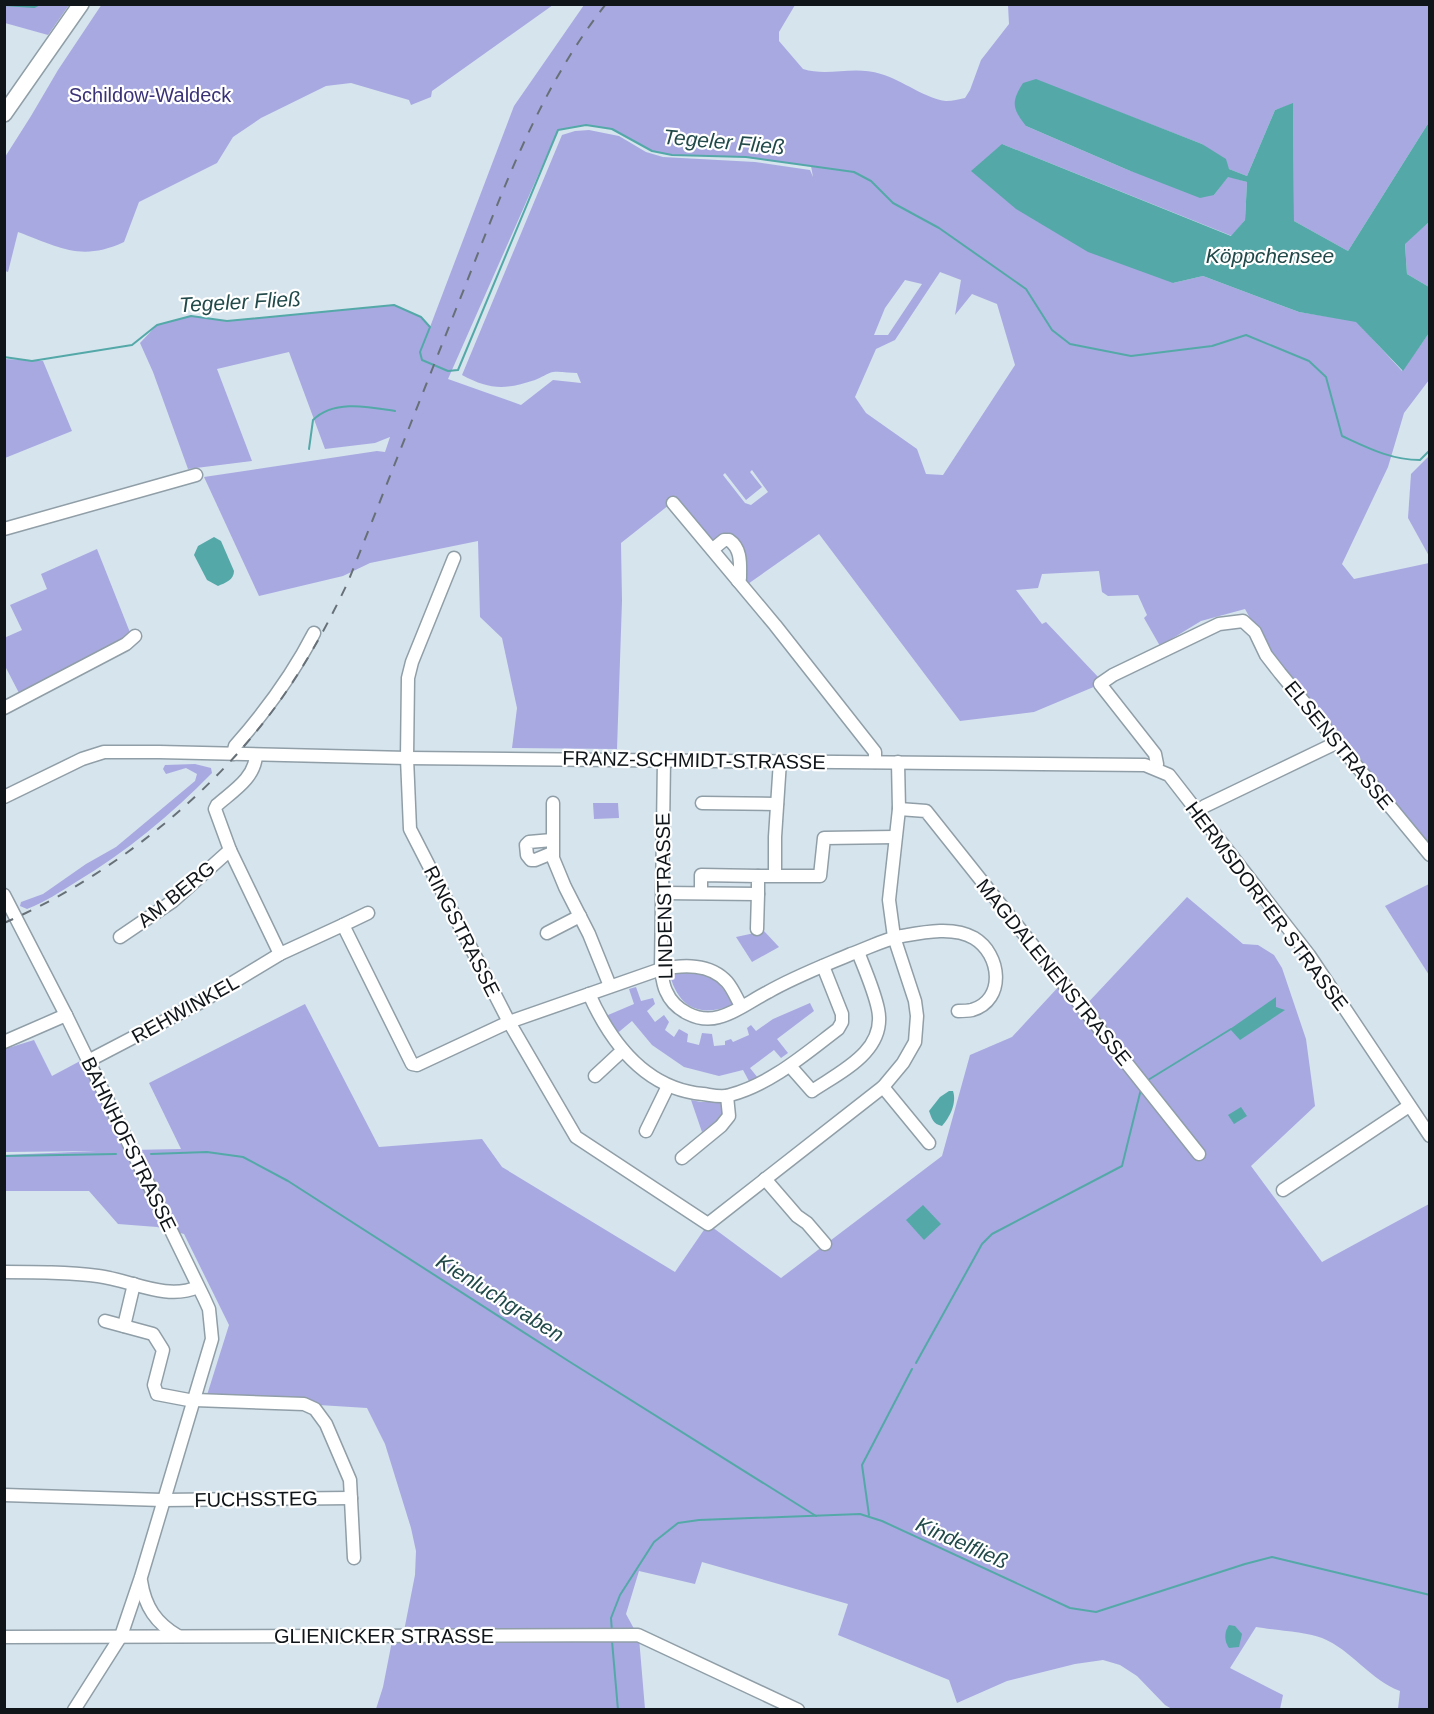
<svg xmlns="http://www.w3.org/2000/svg" width="1434" height="1714" font-family="Arial,sans-serif">
  <style>
    .green { fill: #a8a9e1; fill-rule: evenodd }
    .water { fill: #54a9a8 }
    .lines { fill: none; stroke-linecap: round; stroke-linejoin: round }
    .stream { stroke: #54a9a8; stroke-width: 2 }
    .minor-casing { stroke: #909ea7; stroke-width: 15 }
    .major-casing { stroke: #909ea7; stroke-width: 18 }
    .minor { stroke: #fff; stroke-width: 12 }
    .major { stroke: #fff; stroke-width: 15 }
    .rail { stroke: #677077; stroke-width: 2; stroke-dasharray: 10 10; stroke-linecap: butt }
    .labels { text-anchor: middle; stroke-width: 4.5; stroke-linejoin: round; paint-order: stroke }
    .park-label { font-size: 20px; fill: #393276; stroke: #fff }
    .street-label { font-size: 20px; fill: #101519; stroke: #fff }
    .water-label { font-size: 21px; font-style: italic; fill: #214949; stroke: #fff }
  </style>
  <rect width="100%" height="100%" fill="#d6e4ee"/>
  <g class="green">
    <path d="M102,4H553V5L432,91L431,97L411,105L409,100L351,83L326,86L261,118L233,137L217,163L139,202L124,242C81,262 59,247 18,232L8,272L5,271V157L31,116L58,70Z"/>
    <polygon points="4,5 5,4 69,5 48,35 5,23"/>
    <path d="M584,5H795L779,32V41L803,69C829,77 853,65 881,74C902,80 926,99 946,101C953,101 959,99 965,98L970,90L981,60L1009,24L1008,5H1429V122L1348,251L1294,221L1293,104L1275,110L1247,176L1229,169L1202,144L1036,80L1026,126L1128,170L1214,195L1228,176L1247,182L1245,220L1232,236L1002,144L1173,283L1203,276L1299,312L1356,321L1402,371L1429,333V328V380L1404,413L1388,467L1342,564L1354,579L1429,563V858L1280,673L1245,609L1201,621L1160,646L1144,618L1147,615L1138,595L1108,596L1102,592L1099,571L1042,574L1038,588L1016,590L1042,624L1046,622L1100,679L1096,686L1034,712L960,721L819,534L745,586L727,536L722,534L710,542L674,501L621,543L622,601L617,749L512,748L517,708L502,638L480,617L478,541L370,563L343,576L259,596L204,477L377,451L385,452L390,437L375,443L325,449L289,352L217,369L252,461L188,469L153,372L140,343L157,325L191,316L227,321L394,305L421,317L430,327L514,106ZM586,125L612,129L652,151L672,155L746,157L811,166L813,177L810,170L755,162L663,157L646,152L619,136L589,130L575,131L562,135L462,375C490,390 505,390 535,380C541,378 547,373 553,372C560,371 569,373 577,373L581,383L553,380L521,405L448,379L558,130ZM940,272L961,280L955,315L972,294L997,304L1015,365L943,475L926,474L917,449L866,413L855,397L876,349L895,340ZM905,280L922,284L888,335H874L885,308ZM752,470L768,492L751,505L745,503L723,475L725,473L746,500L762,487L750,472Z"/>
    <polygon points="1429,222 1429,287 1407,274 1405,243"/>
    <polygon points="5,359 43,361 72,431 5,458"/>
    <polygon points="1429,456 1429,556 1408,518 1411,474"/>
    <polygon points="97,549 131,635 19,693 5,666 4,638 22,630 10,605 47,589 41,574"/>
    <path d="M195,764L211,768L212,773C171,815 126,852 76,882C60,892 45,902 27,909L20,906L21,902L43,894L86,864L116,847L195,781L197,774L186,768L166,774L163,769L165,765Z"/>
    <polygon points="593,803 618,803 619,818 594,819"/>
    <polygon points="1429,884 1429,975 1385,906"/>
    <path d="M1187,897L1243,944L1258,945L1274,955L1282,968L1306,1039L1315,1106L1251,1166L1322,1262L1429,1204V1709H1398L1400,1691C1370,1680 1352,1650 1322,1638C1308,1632 1273,1630 1256,1627L1230,1668L1283,1695L1280,1709H1172L1165,1705L1137,1676L1120,1665L1103,1660L1075,1664L1007,1681L957,1703L949,1680L838,1635L848,1604L702,1562L695,1584L639,1571L626,1614L639,1638L645,1709H376L383,1687L393,1636H403L415,1575L416,1551L411,1528L385,1444L367,1408L319,1405L304,1401L207,1395L229,1325L184,1234L157,1227L118,1224L89,1191H5L4,1155L96,1151L5,1152V1049L34,1040L52,1076L82,1060L131,1150L181,1149L149,1083L305,1004L379,1147L482,1139L502,1167L675,1272L708,1224L781,1278L942,1156L970,1055L1012,1037L1062,983L1083,1008Z"/>
    <polygon points="764,931 779,947 752,962 736,937"/>
    <path d="M669,972C706,971 714,970 733,1005C699,1018 678,1008 669,972Z"/>
    <polygon points="636,987 641,1001 653,998 655,1004 647,1011 655,1022 664,1015 669,1022 665,1030 674,1037 679,1029 688,1034 687,1042 699,1045 702,1033 712,1034 714,1046 725,1045 725,1041 731,1039 733,1042 749,1035 747,1028 751,1025 756,1031 773,1019 810,1003 814,1011 777,1039 788,1053 781,1058 774,1050 750,1068 758,1078 750,1083 743,1070 719,1076 684,1067 652,1045 632,1021 614,1036 601,1018 634,1004 629,989"/>
    <polygon points="691,1100 701,1102 723,1102 726,1114 702,1132"/>
  </g>
  <g class="water">
    <path d="M1036,79L1202,144L1226,159L1229,169L1247,176L1275,110L1293,103L1294,221L1348,251L1429,122V222L1405,244L1407,274L1429,287V333L1403,371L1356,322L1299,312L1203,276L1173,283L1088,252L1016,209L971,171L1002,144L1231,236L1245,220L1247,182L1228,177L1214,195L1200,198L1128,170L1026,126C1012,108 1011,102 1023,83Z"/>
    <path d="M214,537L221,541L234,571C234,580 225,583 218,586L207,580L194,555L198,546Z"/>
    <polygon points="1276,997 1276,1007 1285,1010 1240,1040 1230,1029"/>
    <path d="M949,1091H953C957,1103 950,1117 942,1126C933,1124 932,1119 929,1111L940,1097Z"/>
    <polygon points="1241,1107 1247,1116 1234,1124 1228,1115"/>
    <polygon points="923,1205 941,1224 924,1240 906,1220"/>
    <path d="M1229,1625L1235,1626L1242,1634L1239,1647L1229,1648C1224,1641 1224,1632 1229,1625Z"/>
  </g>
  <g class="lines">
    <g class="stream">
      <polyline points="4,5 34,7 40,4"/>
      <path d="M4,357L32,361L132,345L157,325L191,316L227,321L394,305L421,317L430,327L420,352L422,360L448,371L458,370L558,130L586,125L612,129L652,151L672,155L746,157L854,172L871,181L893,203L939,228L1026,289L1052,330L1070,344L1131,356L1212,346L1246,335L1309,361L1326,377L1342,436C1368,448 1391,460 1420,460L1430,450"/>
      <path d="M309,449L313,420C334,399 370,407 395,411"/>
      <polyline points="1148,1080 1231,1029"/>
      <polyline points="151,1154 207,1152 243,1157 288,1181 570,1362 816,1516"/>
      <polyline points="4,1156 116,1154"/>
      <polyline points="916,1363 982,1244 992,1234 1122,1166 1141,1089"/>
      <polyline points="869,1515 862,1465 912,1369"/>
      <polyline points="612,1632 611,1618 620,1595 654,1542 678,1523 699,1520 860,1514 882,1521 1070,1608 1096,1612 1245,1564 1272,1557 1430,1595"/>
      <polyline points="612,1641 618,1710"/>
    </g>
    <defs>
      <g id="minor">
        <polyline points="673,503 775,625 875,752 875,762"/>
        <polyline points="4,529 196,475"/>
        <path d="M713,549L724,540H729C742,549 740,564 740,578L738,581"/>
        <polyline points="454,558 412,662 408,678 407,758 410,829 509,1022 576,1137 708,1224 883,1087 903,1063 915,1042 917,1016 915,1001 894,937 889,900 899,809 898,762"/>
        <polyline points="4,708 126,644 135,636"/>
        <path d="M233,754L235,746C265,712 293,674 314,633"/>
        <path d="M256,755C255,778 233,791 217,805L215,809L230,850L280,954"/>
        <path d="M664,760L661,969C662,976 663,985 666,991C674,1010 698,1023 719,1017C736,1013 752,1000 768,992C794,977 823,966 851,954C868,948 885,939 902,936C924,932 954,926 974,938C1001,954 1006,1000 972,1010C967,1011 962,1011 958,1011"/>
        <polyline points="1156,768 1157,764 1155,754 1100,684 1113,675 1219,624 1243,621 1255,632 1266,655 1280,673 1430,855"/>
        <polyline points="4,797 82,759 104,752 159,752 407,758 1145,765 1169,775 1309,955 1430,1136"/>
        <polyline points="553,803 553,858 565,887 589,934 610,986"/>
        <polyline points="702,803 777,804"/>
        <polyline points="899,809 926,811 1199,1154"/>
        <polyline points="1198,811 1205,806 1336,743"/>
        <polyline points="552,840 529,842 526,845 527,855 531,860 535,860 552,853"/>
        <polyline points="775,875 775,837 780,761"/>
        <polyline points="758,876 820,876 824,838 895,837"/>
        <polyline points="663,893 758,894 758,876 701,875 701,893"/>
        <polyline points="4,895 66,1015 204,1298 209,1309 212,1339 141,1577 121,1636 74,1710"/>
        <polyline points="343,925 368,913"/>
        <polyline points="757,929 758,894"/>
        <polyline points="547,933 580,916"/>
        <polyline points="120,937 173,901 230,850"/>
        <path d="M589,994C611,1043 646,1089 703,1094C711,1095 722,1098 730,1095C771,1084 805,1054 838,1029L842,1022V1014L823,966"/>
        <polyline points="4,1042 66,1015"/>
        <path d="M88,1061L201,1002L280,954L343,925L412,1064L417,1065L509,1022L661,969C683,965 710,963 727,982C733,989 737,999 741,1006"/>
        <path d="M790,1066L812,1091C840,1072 887,1051 878,1009C874,990 865,970 858,952"/>
        <polyline points="595,1076 623,1050"/>
        <polyline points="883,1087 929,1143"/>
        <polyline points="646,1131 668,1086"/>
        <polyline points="682,1158 721,1126 729,1116 727,1096"/>
        <polyline points="765,1179 797,1216 807,1223 825,1244"/>
        <polyline points="1283,1190 1409,1106"/>
        <path d="M4,1272C36,1272 67,1272 98,1276C131,1280 166,1301 198,1287"/>
        <polyline points="105,1321 153,1334 163,1350 154,1385 157,1394 194,1401"/>
        <polyline points="124,1326 134,1284"/>
        <polyline points="195,1400 304,1404 315,1409 326,1424 350,1480 354,1558"/>
        <polyline points="4,1495 162,1500 351,1498"/>
        <path d="M141,1581C145,1607 156,1623 178,1636"/>
        <polyline points="4,1637 638,1635 798,1710"/>
      </g>
      <polyline id="major" points="4,114 81,4"/>
    </defs>
    <use href="#minor" class="minor-casing"/>
    <use href="#major" class="major-casing"/>
    <use href="#minor" class="minor"/>
    <use href="#major" class="major"/>
    <path class="rail" d="M4,923C113,876 219,790 286,692C310,657 330,620 348,582C387,484 425,387 464,289C503,190 539,89 606,4"/>
  </g>
  <g class="labels">
    <g class="park-label">
      <text x="150" y="102">Schildow-Waldeck</text>
    </g>
    <g class="street-label">
      <text transform="translate(1339 745) rotate(51)" y="7">ELSENSTRASSE</text>
      <text transform="translate(694 760) rotate(1)" y="7">FRANZ-SCHMIDT-STRASSE</text>
      <text transform="translate(176 894) rotate(-39)" y="7">AM BERG</text>
      <text transform="translate(664 896) rotate(-91)" y="7">LINDENSTRASSE</text>
      <text transform="translate(1267 906) rotate(53)" y="7">HERMSDORFER STRASSE</text>
      <text transform="translate(462 931) rotate(63)" y="7">RINGSTRASSE</text>
      <text transform="translate(1054 972) rotate(51)" y="7">MAGDALENENSTRASSE</text>
      <text transform="translate(185 1009) rotate(-29)" y="7">REHWINKEL</text>
      <text transform="translate(129 1144) rotate(64)" y="7">BAHNHOFSTRASSE</text>
      <text transform="translate(256 1499) rotate(-1)" y="7">FUCHSSTEG</text>
      <text x="384" y="1643">GLIENICKER STRASSE</text>
    </g>
    <g class="water-label">
      <text transform="translate(724 142) rotate(5)" y="7">Tegeler Fließ</text>
      <text x="1270" y="263">Köppchensee</text>
      <text transform="translate(240 302) rotate(-3)" y="7">Tegeler Fließ</text>
      <text transform="translate(500 1298) rotate(32)" y="7">Kienluchgraben</text>
      <text transform="translate(962 1543) rotate(24)" y="7">Kindelfließ</text>
    </g>
  </g>
  <rect width="1434" height="1714" fill="none" stroke="#101519" stroke-width="12"/>
</svg>
